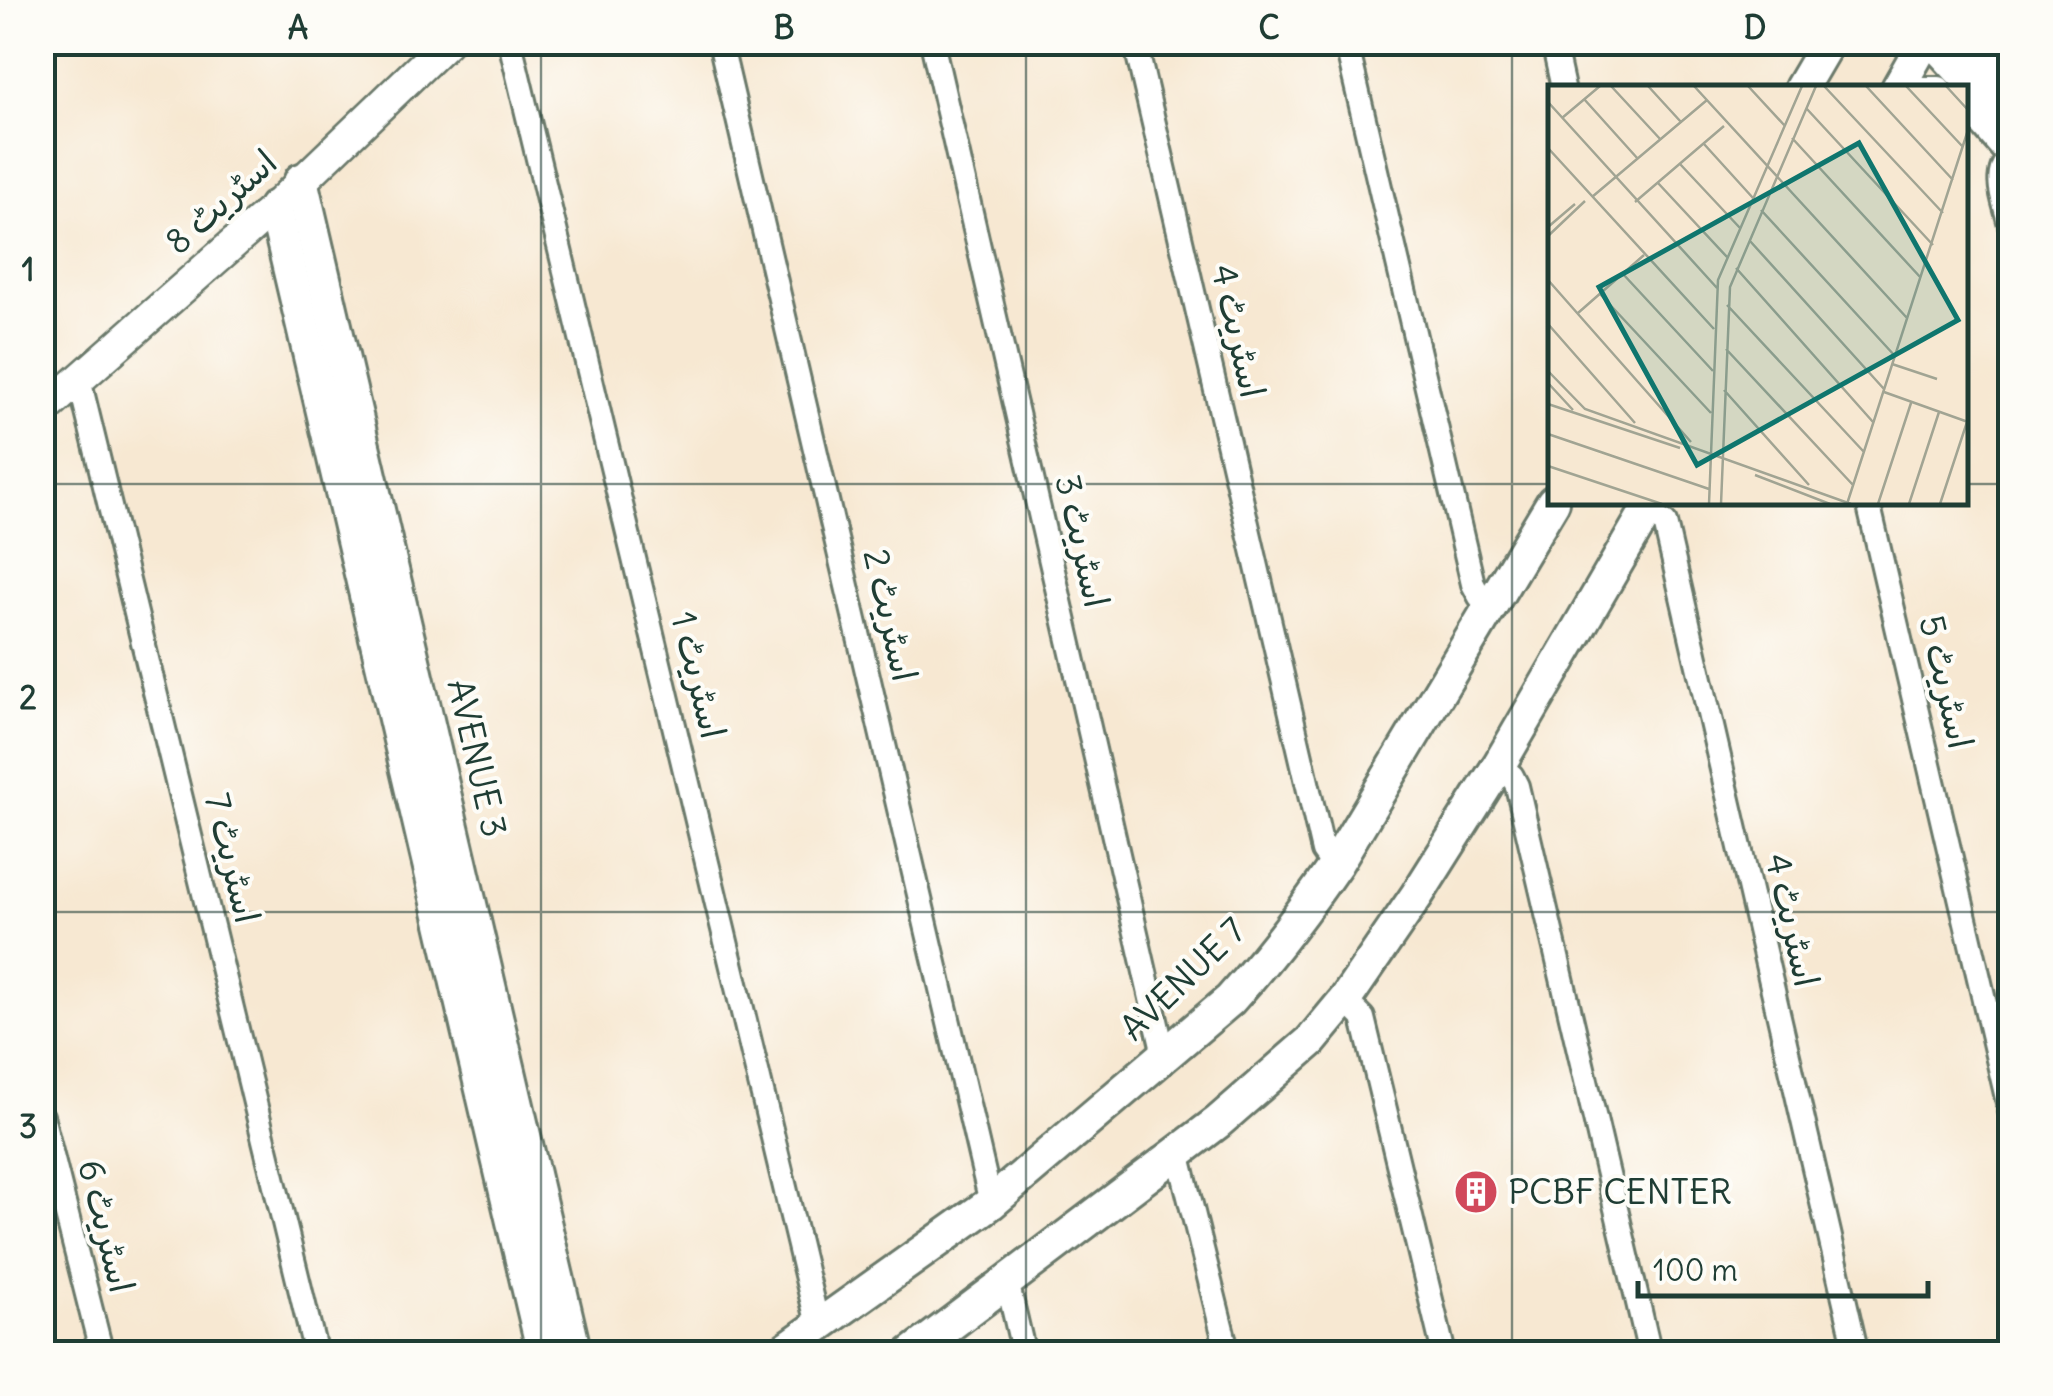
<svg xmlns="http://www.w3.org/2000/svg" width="2053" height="1396" font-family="Delius,'Playpen Sans Arabic',sans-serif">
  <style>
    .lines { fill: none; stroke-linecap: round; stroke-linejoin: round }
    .minor-casing { stroke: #6b796b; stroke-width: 28 }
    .tertiary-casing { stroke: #6b796b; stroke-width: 35 }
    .secondary-casing { stroke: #6b796b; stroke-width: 38 }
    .minor { stroke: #fff; stroke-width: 22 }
    .tertiary { stroke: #fff; stroke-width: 30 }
    .secondary { stroke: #fff; stroke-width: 32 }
    .grid { fill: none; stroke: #1f3d34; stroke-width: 2.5; stroke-opacity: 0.55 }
    .labels { text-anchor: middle; stroke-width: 8; stroke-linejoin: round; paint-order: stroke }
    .street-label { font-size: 35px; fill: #1f3d34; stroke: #fdfcf7 }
    .poi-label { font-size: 35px; fill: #1f3d34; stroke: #fdfcf7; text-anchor: start }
    .inset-road { fill: none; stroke: #a1a493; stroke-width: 2.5 }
    .view { fill: #0f766e; fill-opacity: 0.15; stroke: #0f766e; stroke-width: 5 }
    .inset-edge { fill: none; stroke: #1f3d34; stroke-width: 5 }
    .neatline { fill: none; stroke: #1f3d34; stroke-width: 4 }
    .grid-label { font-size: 32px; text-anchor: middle; font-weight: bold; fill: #1f3d34 }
  </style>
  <rect width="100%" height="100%" fill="#fdfcf7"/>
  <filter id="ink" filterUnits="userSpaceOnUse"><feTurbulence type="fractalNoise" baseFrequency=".01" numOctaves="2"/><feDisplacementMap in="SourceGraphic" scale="20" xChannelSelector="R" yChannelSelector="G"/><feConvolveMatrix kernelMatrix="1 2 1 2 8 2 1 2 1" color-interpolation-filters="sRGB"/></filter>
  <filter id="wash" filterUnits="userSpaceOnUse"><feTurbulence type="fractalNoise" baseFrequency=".0048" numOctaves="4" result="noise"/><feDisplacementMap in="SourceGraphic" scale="40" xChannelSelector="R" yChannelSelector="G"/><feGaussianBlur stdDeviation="2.25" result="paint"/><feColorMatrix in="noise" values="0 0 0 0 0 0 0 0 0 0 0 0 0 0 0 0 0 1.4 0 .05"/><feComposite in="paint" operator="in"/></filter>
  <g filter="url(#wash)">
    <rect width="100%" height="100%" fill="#f7e8d2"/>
  </g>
  <g filter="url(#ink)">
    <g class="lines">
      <defs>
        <g id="minor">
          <polyline points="510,42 818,1325"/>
          <polyline points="720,42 991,1203"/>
          <polyline points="932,42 1164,1055"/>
          <polyline points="1135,42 1323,851 1328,858 1336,864"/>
          <polyline points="1346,42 1473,584 1480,597 1493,603"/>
          <polyline points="1553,42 1563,88"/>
          <polyline points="1999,42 2010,55"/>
          <polyline points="1920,88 1939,88"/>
          <polyline points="1966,107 2010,158"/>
          <path d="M2010,157C1991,175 2005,203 2010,225"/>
          <polyline points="79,379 316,1354"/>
          <polyline points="1868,502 2010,1111"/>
          <polyline points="1646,512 1665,523 1857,1354"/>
          <polyline points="1499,765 1512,776 1517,786 1650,1354"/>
          <polyline points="1345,1000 1363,1018 1444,1354"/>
          <polyline points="42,1116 102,1354"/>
          <polyline points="1178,1152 1228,1354"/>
          <polyline points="1007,1281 1024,1354"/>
        </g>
        <polyline id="tertiary" points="42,412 275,207 447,42"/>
        <g id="secondary">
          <polyline points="1934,42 2010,124"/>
          <polyline points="1974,42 2010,82"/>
          <polyline points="1801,88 1828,42"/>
          <polyline points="1898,88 1924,42"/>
          <polyline points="301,180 575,1354"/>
          <polyline points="275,207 544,1354"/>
          <path d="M779,1354L991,1203L1230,1000C1269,957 1303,912 1336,864L1553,502"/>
          <polyline points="911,1354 1218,1122 1311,1041 1345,1000 1417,895 1499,765 1652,502"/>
        </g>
      </defs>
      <use href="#minor" class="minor-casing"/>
      <use href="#tertiary" class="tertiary-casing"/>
      <use href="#secondary" class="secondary-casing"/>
      <use href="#minor" class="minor"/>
      <use href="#tertiary" class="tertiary"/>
      <use href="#secondary" class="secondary"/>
    </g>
  </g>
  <path class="grid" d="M541,42V1354M1026,42V1354M1512,42V1354M42,484H1550M1966,484H2010M42,912H2010"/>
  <defs>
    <symbol id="building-disc" viewBox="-11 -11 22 22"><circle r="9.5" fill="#d1495b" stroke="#fdfcf7"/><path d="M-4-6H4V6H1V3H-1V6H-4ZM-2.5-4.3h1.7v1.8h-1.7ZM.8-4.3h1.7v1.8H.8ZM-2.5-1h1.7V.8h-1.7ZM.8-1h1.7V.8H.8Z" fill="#fff"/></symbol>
  </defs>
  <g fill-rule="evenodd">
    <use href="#building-disc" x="1451" y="1167" width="50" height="50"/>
  </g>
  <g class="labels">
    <g class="street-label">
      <text transform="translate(221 202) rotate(-42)" y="12">اسٹریٹ 8</text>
      <text transform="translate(1238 331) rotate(77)" y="12">اسٹریٹ 4</text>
      <text transform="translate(1082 541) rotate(77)" y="12">اسٹریٹ 3</text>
      <text transform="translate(890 615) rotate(77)" y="12">اسٹریٹ 2</text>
      <text transform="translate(698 675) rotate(76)" y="12">اسٹریٹ 1</text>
      <text transform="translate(1946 682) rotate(77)" y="12">اسٹریٹ 5</text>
      <text transform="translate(477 758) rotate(77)" y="12">AVENUE 3</text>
      <text transform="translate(232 858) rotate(76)" y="12">اسٹریٹ 7</text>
      <text transform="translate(1792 920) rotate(77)" y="12">اسٹریٹ 4</text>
      <text transform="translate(1183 979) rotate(-44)" y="12">AVENUE 7</text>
      <text transform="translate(106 1226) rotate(76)" y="12">اسٹریٹ 6</text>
    </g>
    <g class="poi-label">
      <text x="1508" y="1204">PCBF CENTER</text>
    </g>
  </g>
  <g transform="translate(1548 85)">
    <rect width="420" height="420" fill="#f7e8d2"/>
    <path class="inset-road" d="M63,1L113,55M100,1L133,37M146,1L359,233M200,1L237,41M276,1L395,128M318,1L405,95M358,1L415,62M398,1L420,25M36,14L90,74M0,17L169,203M258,23L385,160M14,33L52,1M244,53L373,193M156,59L205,113M0,63L166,244M132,79L192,143M110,98L179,172M44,112L159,15M87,117L176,41M213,125L347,271M0,142L27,119M0,151L37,116M202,156L336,304M188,183L325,337M75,189L165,286M0,195L143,357M52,209L163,328M179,220L316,367M30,228L96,170M0,239L87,338M178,264L305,400M344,279L389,294M0,286L37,324L303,419M0,298L25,325M176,305L261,400M336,307L420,337M0,319L132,363M0,349L161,404M0,381L114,419M207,390L282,419M161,419L170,195L254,1M173,419L182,202L268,1M299,419L420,45M330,419L363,318M361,419L391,327M392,419L419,337"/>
    <path class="view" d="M311,58L410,235L149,380L51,202Z"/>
    <rect width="420" height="420" class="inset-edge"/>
  </g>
  <rect width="2053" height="1396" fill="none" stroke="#fdfcf7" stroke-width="110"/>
  <path d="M1638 1281v15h290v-15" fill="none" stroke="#1f3d34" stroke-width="5"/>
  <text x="1653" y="1281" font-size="30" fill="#1f3d34" stroke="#fdfcf7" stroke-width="8" paint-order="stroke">100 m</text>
  <rect x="55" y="55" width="1943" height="1286" class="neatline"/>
  <g class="grid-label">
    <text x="298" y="39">A</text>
    <text x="784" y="39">B</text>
    <text x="1269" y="39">C</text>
    <text x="1755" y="39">D</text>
    <text x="28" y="281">1</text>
    <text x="28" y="709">2</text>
    <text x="28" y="1138">3</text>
  </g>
</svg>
